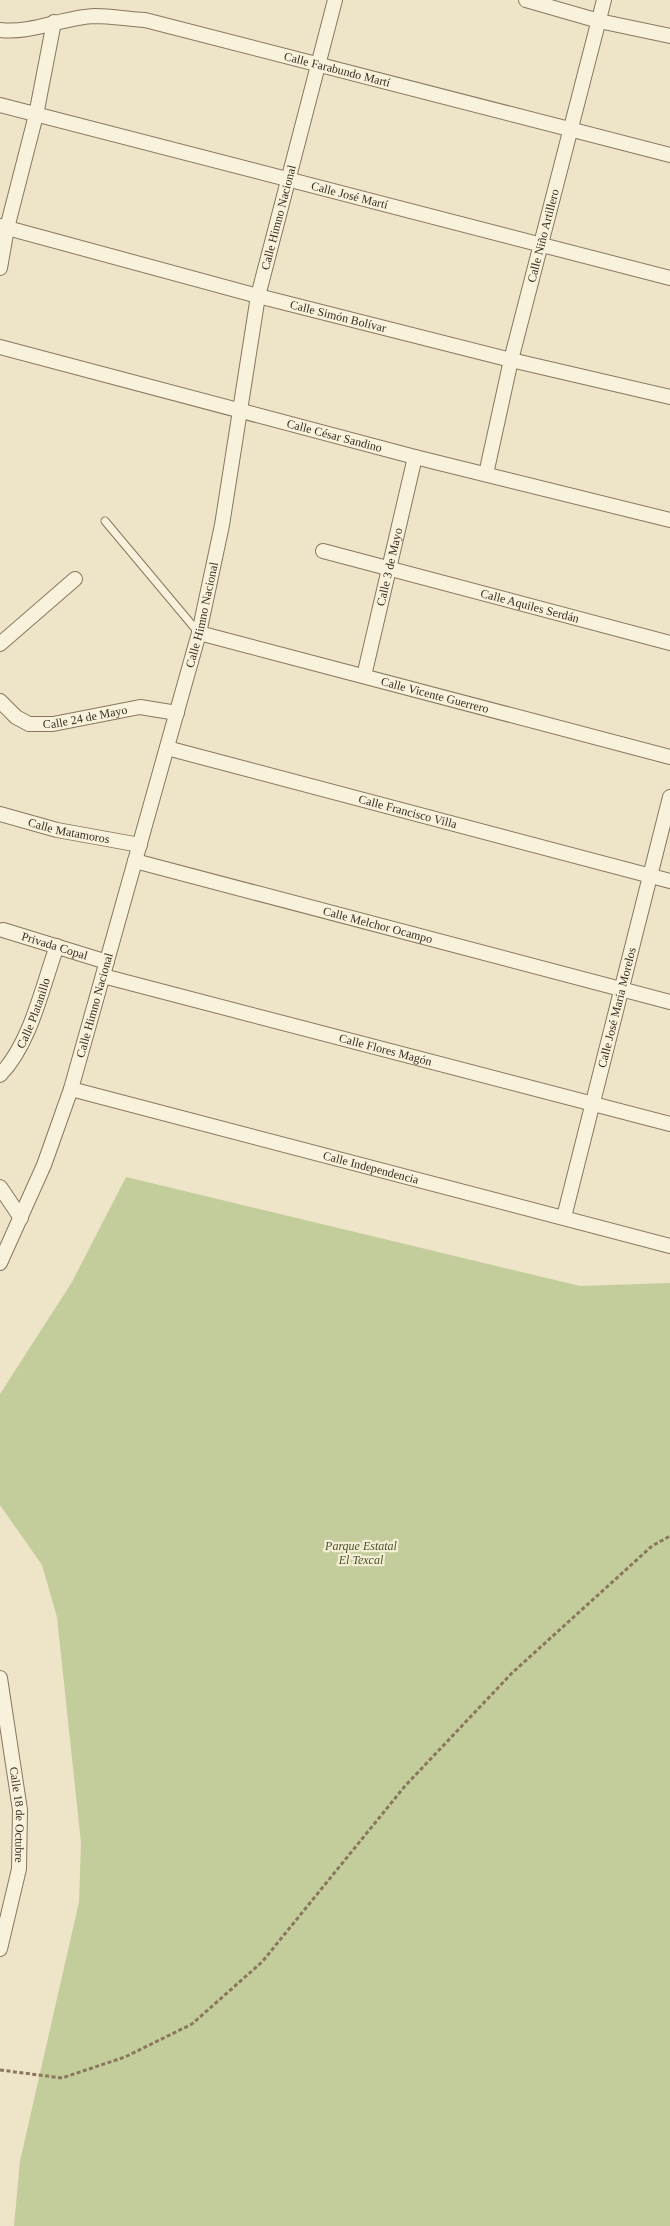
<svg xmlns="http://www.w3.org/2000/svg" width="670" height="2226" font-family="'Times New Roman',serif">
  <style>
    .green { fill: #c3cc9b }
    .lines { fill: none; stroke-linecap: round; stroke-linejoin: round }
    .service-casing { stroke: #8a775d; stroke-width: 9 }
    .minor-casing { stroke: #8a775d; stroke-width: 16 }
    .path { stroke: #8a775d; stroke-width: 3; stroke-dasharray: 4 2.5; stroke-linecap: butt }
    .service { stroke: #f8f1db; stroke-width: 7 }
    .minor { stroke: #f8f1db; stroke-width: 14 }
    .labels { text-anchor: middle; stroke-width: 4.5; stroke-linejoin: round; paint-order: stroke }
    .street-label { font-size: 12px; fill: #3a2e20; stroke: #f5eed7 }
    .park-label { font-size: 12px; font-style: italic; fill: #485627; stroke: #f5eed7 }
  </style>
  <rect width="100%" height="100%" fill="#eee5c8"/>
  <polygon class="green" points="126,1177 580,1286 670,1283 670,2226 14,2226 20,2161 79,1902 81,1843 57,1617 42,1565 0,1505 0,1394 72,1282"/>
  <g class="lines">
    <defs>
      <polyline id="service" points="105,521 198,632"/>
      <g id="minor">
        <polyline points="526,0 599,21 670,36"/>
        <path id="s1" d="M0,30C32,34 63,17 95,16C111,16 128,19 145,20L670,155"/>
        <path id="s2" d="M0,105L670,278"/>
        <path id="s3" d="M0,226L258,296L511,360L670,397"/>
        <polyline points="0,268 7,228 36,115 54,22"/>
        <path id="s4" d="M0,347L415,457L670,520"/>
        <path id="s5" d="M486,474L511,360L604,0"/>
        <path id="s6" d="M323,551L670,643"/>
        <path id="s7" d="M199,633L670,757"/>
        <polyline points="0,644 75,579"/>
        <path id="s8" d="M364,676L415,457"/>
        <path id="s9" d="M0,701L16,717L29,724H53L140,707L177,713"/>
        <path id="s10" d="M167,748L670,881"/>
        <path id="s11" d="M0,814L57,830L140,845"/>
        <path id="s12" d="M135,861L670,1002"/>
        <path id="s13" d="M3,930L107,962"/>
        <path id="s14" d="M103,976L670,1124"/>
        <path id="s15" d="M0,1075C31,1043 42,987 57,946"/>
        <path id="s16" d="M71,1089L670,1246"/>
        <polyline points="0,1187 21,1218"/>
        <path id="s17" d="M564,1217L670,797"/>
        <path id="s18" d="M0,1263L44,1165L71,1089L199,633L222,525L258,296L335,0"/>
        <path id="s19" d="M0,1678L20,1810L19,1869L0,1949"/>
      </g>
    </defs>
    <use href="#service" class="service-casing"/>
    <use href="#minor" class="minor-casing"/>
    <polyline class="path" points="0,2070 62,2078 125,2057 192,2024 262,1962 405,1786 512,1673 652,1546 670,1536"/>
    <use href="#service" class="service"/>
    <use href="#minor" class="minor"/>
  </g>
  <g class="labels">
    <g class="street-label">
      <text dy="4" stroke="none"><textPath href="#s1" startOffset="345">Calle Farabundo Martí</textPath></text>
      <text dy="4" stroke="none"><textPath href="#s2" startOffset="361">Calle José Martí</textPath></text>
      <text dy="4" stroke="none"><textPath href="#s18" startOffset="1085">Calle Himno Nacional</textPath></text>
      <text dy="4" stroke="none"><textPath href="#s5" startOffset="245">Calle Niño Artillero</textPath></text>
      <text dy="4" stroke="none"><textPath href="#s3" startOffset="350">Calle Simón Bolívar</textPath></text>
      <text dy="4" stroke="none"><textPath href="#s4" startOffset="346">Calle César Sandino</textPath></text>
      <text dy="4" stroke="none"><textPath href="#s8" startOffset="112">Calle 3 de Mayo</textPath></text>
      <text dy="4" stroke="none"><textPath href="#s6" startOffset="214">Calle Aquiles Serdán</textPath></text>
      <text dy="4" stroke="none"><textPath href="#s18" startOffset="680">Calle Himno Nacional</textPath></text>
      <text dy="4" stroke="none"><textPath href="#s7" startOffset="244">Calle Vicente Guerrero</textPath></text>
      <text dy="4" stroke="none"><textPath href="#s9" startOffset="94">Calle 24 de Mayo</textPath></text>
      <text dy="4" stroke="none"><textPath href="#s10" startOffset="249">Calle Francisco Villa</textPath></text>
      <text dy="4" stroke="none"><textPath href="#s11" startOffset="71">Calle Matamoros</textPath></text>
      <text dy="4" stroke="none"><textPath href="#s12" startOffset="251">Calle Melchor Ocampo</textPath></text>
      <text dy="4" stroke="none"><textPath href="#s13" startOffset="54">Privada Copal</textPath></text>
      <text dy="4" stroke="none"><textPath href="#s18" startOffset="275">Calle Himno Nacional</textPath></text>
      <text dy="4" stroke="none"><textPath href="#s17" startOffset="216">Calle José María Morelos</textPath></text>
      <text dy="4" stroke="none"><textPath href="#s15" startOffset="71">Calle Platanillo</textPath></text>
      <text dy="4" stroke="none"><textPath href="#s14" startOffset="292">Calle Flores Magón</textPath></text>
      <text dy="4" stroke="none"><textPath href="#s16" startOffset="310">Calle Independencia</textPath></text>
      <text dy="4" stroke="none"><textPath href="#s19" startOffset="138">Calle 18 de Octubre</textPath></text>
    </g>
    <g class="park-label">
      <text x="361" y="1550">Parque Estatal<tspan x="361" dy="14">El Texcal</tspan></text>
    </g>
  </g>
</svg>
